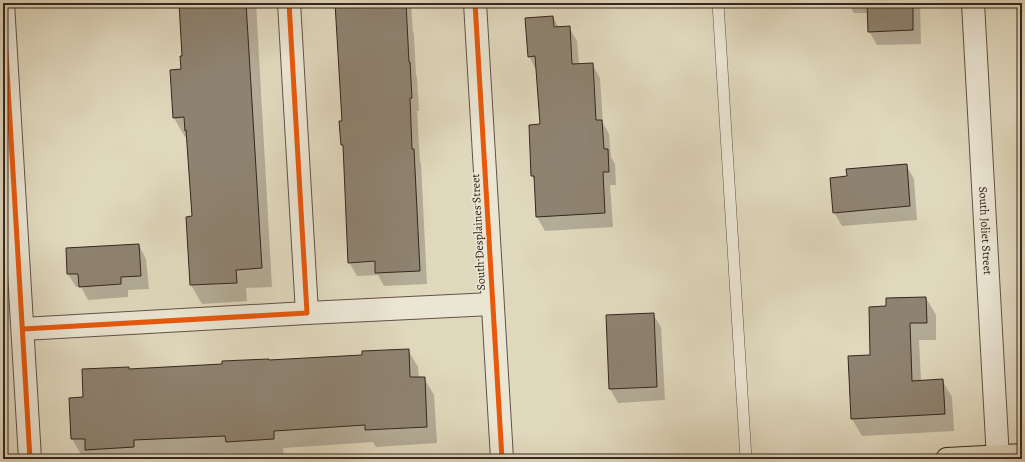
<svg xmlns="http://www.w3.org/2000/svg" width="1025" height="462" font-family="Alegreya,serif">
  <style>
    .shadow { fill: #0003 }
    .building { fill: #8e8371; stroke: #36261e }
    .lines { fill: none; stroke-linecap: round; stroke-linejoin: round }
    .service-casing { stroke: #605246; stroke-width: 12 }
    .minor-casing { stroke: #605246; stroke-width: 24 }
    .primary-casing { stroke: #36261e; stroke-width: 24 }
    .service { stroke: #ebe6d4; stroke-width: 11 }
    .minor { stroke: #ebe6d4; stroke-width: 22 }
    .primary { stroke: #e0d8bd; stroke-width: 22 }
    .cycleway-casing { stroke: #ebe6d4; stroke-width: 8 }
    .cycleway { stroke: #e8590c; stroke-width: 5 }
    .labels { text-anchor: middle; stroke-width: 3; stroke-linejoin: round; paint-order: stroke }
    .street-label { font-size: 12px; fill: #36261e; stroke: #ebe6d4 }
  </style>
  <rect width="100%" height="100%" fill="#e0d8bd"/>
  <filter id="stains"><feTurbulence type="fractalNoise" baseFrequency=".005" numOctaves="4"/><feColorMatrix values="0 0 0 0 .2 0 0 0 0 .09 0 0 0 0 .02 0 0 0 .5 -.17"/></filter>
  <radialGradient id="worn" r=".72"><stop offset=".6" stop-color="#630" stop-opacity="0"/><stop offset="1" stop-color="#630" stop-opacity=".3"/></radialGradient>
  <g class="shadow">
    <polygon points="180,3 256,3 272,287 246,288 247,301 202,304 191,285 193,217 188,136 185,137 174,118 171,71 182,70 183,57"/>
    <polygon points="334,3 411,3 413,32 414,35 416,75 417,77 419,111 417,111 420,161 421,164 427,284 384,286 378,275 357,276 349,262 344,148 342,145 343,122 336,6"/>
    <polygon points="848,3 920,3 921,44 877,45 869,31 868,13 854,13"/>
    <polygon points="553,17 559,28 569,27 577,41 579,65 592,64 600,78 603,123 609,134 611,157 615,164 616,185 610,185 613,227 545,231 537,217 535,181 532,176 541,125 536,70 529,56"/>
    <polygon points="906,165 914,179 917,220 842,226 834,212 848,177"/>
    <polygon points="139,245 146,259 149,289 128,290 128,297 88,300 81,287 76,287 68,274"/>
    <polygon points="926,298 936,315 936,340 919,340 921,381 942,380 952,397 954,431 862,436 852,419 887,307"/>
    <polygon points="653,314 661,327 665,400 618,403 610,389 607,316"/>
    <polygon points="408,350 418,367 419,378 424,378 434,395 437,443 376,447 373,442 283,448 284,456 237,459 233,453 143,457 143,459 92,459 90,456 82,456 72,439 70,399 84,398 128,368 130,370 363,356"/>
  </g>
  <g class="building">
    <polygon points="179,3 246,3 262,268 236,270 237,283 190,285 186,217 192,216 186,130 185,131 184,117 173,118 170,70 181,69 180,56 182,56"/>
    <polygon points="335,3 406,3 409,62 410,62 412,98 410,98 412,149 414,149 420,271 375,273 375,261 348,263 343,145 341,145 339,121 342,121"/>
    <polygon points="867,3 913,3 913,30 868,32"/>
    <polygon points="553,16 554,27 570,26 572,64 593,63 596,120 602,120 604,149 608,149 609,172 603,172 605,213 536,217 534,176 531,176 529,125 540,124 535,56 528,57 525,18"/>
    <polygon points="907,164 910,206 833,213 830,178 847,176 846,169"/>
    <polygon points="139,244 141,276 121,277 121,284 79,287 78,274 67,274 66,248"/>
    <polygon points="926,297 927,323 910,323 912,381 943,379 945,414 851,419 848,356 870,355 869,307 886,306 886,298"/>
    <polygon points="654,313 657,387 609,389 606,315"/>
    <polygon points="409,349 410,377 425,377 427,427 365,430 365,425 274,431 274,439 226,442 225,436 134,440 134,447 85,450 85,439 71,439 69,398 83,397 82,369 129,367 129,369 222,364 222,361 269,359 269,360 362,355 362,351"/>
  </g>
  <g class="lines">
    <defs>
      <polyline id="service" points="718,3 746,459"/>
      <g id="minor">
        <polyline points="3,3 30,459"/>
        <polyline points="475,3 502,459"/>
        <path id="s1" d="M973,3L998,459"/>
        <polyline points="307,313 492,304"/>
        <polyline points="23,329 307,313 289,3"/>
      </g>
      <polyline id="primary" points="947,459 1022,455"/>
    </defs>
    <use href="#service" class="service-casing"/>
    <use href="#minor" class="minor-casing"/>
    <use href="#primary" class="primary-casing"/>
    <use href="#service" class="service"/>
    <use href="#minor" class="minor"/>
    <use href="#primary" class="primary"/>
    <defs>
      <g id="cycleway">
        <polyline points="3,3 30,459"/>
        <polyline points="475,3 502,459"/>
        <polyline points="23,329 307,313 289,3"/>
      </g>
    </defs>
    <use href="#cycleway" class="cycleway-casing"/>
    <use href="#cycleway" class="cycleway"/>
  </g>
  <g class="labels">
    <g class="street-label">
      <text dy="4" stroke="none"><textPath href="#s1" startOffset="228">South Joliet Street</textPath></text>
      <text transform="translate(478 232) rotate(-93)" y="4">South Desplaines Street</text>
    </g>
  </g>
  <rect width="1025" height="462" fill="none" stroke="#e0d8bd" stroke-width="16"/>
  <rect x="4" y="4" width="1017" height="454" fill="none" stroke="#36261e" stroke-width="2"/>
  <rect x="8" y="8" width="1009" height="446" fill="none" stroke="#36261e"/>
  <rect width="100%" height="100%" filter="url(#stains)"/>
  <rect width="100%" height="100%" fill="url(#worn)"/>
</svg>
